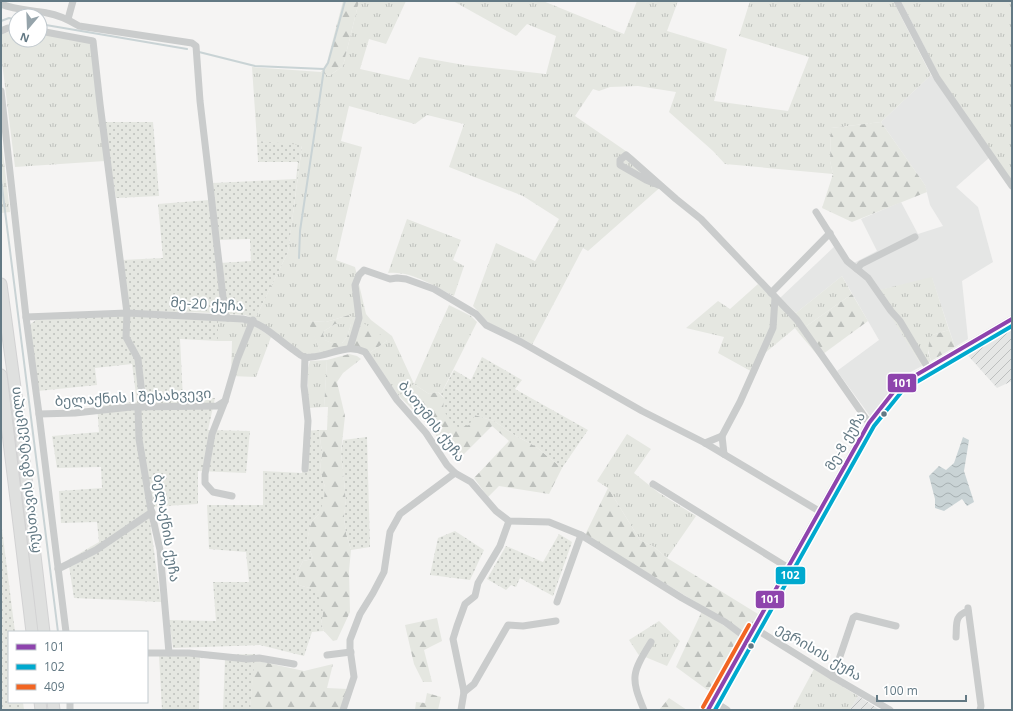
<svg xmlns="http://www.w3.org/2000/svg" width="1013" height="711" font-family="'Open Sans','Noto Sans Georgian',sans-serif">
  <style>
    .built { fill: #e5e6e5 }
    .industrial { fill: url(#industrial-furrows) }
    .grass { fill: url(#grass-tufts) }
    .forest { fill: url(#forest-firs); fill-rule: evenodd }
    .park { fill: url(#park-dots) }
    .water { fill: url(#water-waves) }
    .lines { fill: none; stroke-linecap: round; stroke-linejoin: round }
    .stream { stroke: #c9d3d5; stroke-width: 2 }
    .highway-casing { stroke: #d2d2d3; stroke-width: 13 }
    .minor { stroke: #cacccc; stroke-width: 7 }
    .highway { stroke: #dfe0df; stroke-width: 11 }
    .bus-1-casing { stroke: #fff; stroke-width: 7 }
    .bus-2-casing { stroke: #fff; stroke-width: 7 }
    .bus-3-casing { stroke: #fff; stroke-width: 7 }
    .bus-1 { stroke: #8e44ad; stroke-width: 4 }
    .bus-2 { stroke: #00a9ce; stroke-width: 4 }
    .bus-3 { stroke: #f26522; stroke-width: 4 }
    .bus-dot { fill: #637984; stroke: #fff; stroke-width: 1.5 }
    .labels { text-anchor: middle; stroke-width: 4; stroke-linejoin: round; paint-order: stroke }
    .street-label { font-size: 14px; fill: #637984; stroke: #fff }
    .line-badge { stroke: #fff; stroke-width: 1.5 }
    .badge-label { font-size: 11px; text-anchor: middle; font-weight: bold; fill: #fff }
  </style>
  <defs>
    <pattern id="industrial-furrows" width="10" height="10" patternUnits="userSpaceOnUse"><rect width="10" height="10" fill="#e5e6e5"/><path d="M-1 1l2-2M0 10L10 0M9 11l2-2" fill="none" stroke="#bdbfbf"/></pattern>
    <pattern id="grass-tufts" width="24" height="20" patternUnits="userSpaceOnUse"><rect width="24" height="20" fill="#e5e7e1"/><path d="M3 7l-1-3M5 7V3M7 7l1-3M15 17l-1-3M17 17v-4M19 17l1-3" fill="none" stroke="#bdc0bc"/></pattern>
    <pattern id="forest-firs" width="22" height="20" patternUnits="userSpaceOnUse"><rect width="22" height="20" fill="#e5e7e1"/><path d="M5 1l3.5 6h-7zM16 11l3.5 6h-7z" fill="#bdc0bc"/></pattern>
    <pattern id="park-dots" width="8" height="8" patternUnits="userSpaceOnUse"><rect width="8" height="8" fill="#e5e7e1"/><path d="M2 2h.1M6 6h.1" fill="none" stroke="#bdc0bc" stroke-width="1.8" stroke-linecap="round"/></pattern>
    <pattern id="water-waves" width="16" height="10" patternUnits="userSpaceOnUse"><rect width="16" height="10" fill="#c9d3d5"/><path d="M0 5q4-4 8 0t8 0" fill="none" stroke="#a7b0b2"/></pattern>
  </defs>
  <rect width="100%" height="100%" fill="#f5f4f3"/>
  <polygon class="built" points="931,75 990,157 956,187 978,207 993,262 962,281 968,339 955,347 932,278 876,291 922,366 901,377 870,416 837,371 879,340 842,276 796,313 780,298 835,246 848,266 877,251 861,219 901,202 918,234 943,226 930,205 925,185 881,122"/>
  <g class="industrial">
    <polygon points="1012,322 1012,381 997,388 964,351 984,338"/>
    <polygon points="858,696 880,710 850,710"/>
  </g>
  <g class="grass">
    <polygon points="359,1 406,1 386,44 369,39 360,69 409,80 419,57 464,65 546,74 556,36 527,24 516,36 453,1 543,1 624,34 637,1 678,1 667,31 727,49 714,101 788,111 809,57 739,36 750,1 893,1 931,75 881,122 831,128 830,161 833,174 725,164 713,151 669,112 676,92 638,86 610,87 599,91 593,89 575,116 633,156 664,184 588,251 583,248 532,345 489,323 473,306 496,243 535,261 559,219 523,196 449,167 464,124 427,115 415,124 349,106 341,141 362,147 336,260 355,267 366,314 371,320 392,336 414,384 449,305 471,316 477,322 441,394 438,392 429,394 414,384 399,396 373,361 369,353 387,341 349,315 326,322 309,321 321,354 305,355 255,319 288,252 302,146 257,141 252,67 321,72 329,76 343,66"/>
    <polygon points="901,1 1012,1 1012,182 940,77"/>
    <polygon points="16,30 16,40 40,40 40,33 86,40 92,46 105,161 15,167 1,54 1,34"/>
    <polygon points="1,137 10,212 1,213"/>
    <path d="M407,219L461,240L453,260L464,266L454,296C434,286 410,270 388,273Z"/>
    <polygon points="842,276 852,294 798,332 795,328 765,353 756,374 718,353 724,337 686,328 718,301 730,309 758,284 772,298 780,298 796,313"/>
    <polygon points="932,277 949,330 932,335 928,353 931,361 922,366 875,291"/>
    <polygon points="218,318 252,324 271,337 256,377 231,376 232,341 218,341"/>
    <polygon points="335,324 351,324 347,337 342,343 332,343 324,340 323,334 324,331"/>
    <polygon points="327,360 324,407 308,408 308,368 310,361"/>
    <polygon points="627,434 651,449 634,473 659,493 696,516 667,558 654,547 640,540 608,488 597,481"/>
    <polygon points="659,621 680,641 667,666 638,654 629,640"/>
    <polygon points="814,669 858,696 850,710 792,710"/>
  </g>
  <g class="forest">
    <polygon points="343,1 359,1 343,66 329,76 321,72 327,62"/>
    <polygon points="881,122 925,185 927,192 852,222 822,208 833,174 830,161 831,128"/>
    <polygon points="852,294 868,321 819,357 798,332"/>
    <path d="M349,315L375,330L387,341L369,353L357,347L321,354L308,321L326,322ZM335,324H351L347,337L342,343H332L325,340L323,334L324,331Z"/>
    <path d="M949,330L955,347L931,361C928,351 927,345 932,335Z"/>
    <polygon points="349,354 357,356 361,359 343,373 337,382 345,416 341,452 346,500 344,518 346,533 351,550 349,571 350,612 337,640 333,641 324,631 321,624 323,612 310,588 298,585 296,575 303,561 313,559 307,541 311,522 319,514 325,487 320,470 322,453 319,430 327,430 328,407 324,407 327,360"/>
    <polygon points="414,384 429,394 438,392 444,398 475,415 494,421 516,436 535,446 562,468 549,494 499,486 488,497 474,478 509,441 492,426 456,462 431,428 399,396"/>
    <polygon points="608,488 640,540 654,547 667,558 758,614 747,633 585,535"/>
    <polygon points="702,611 744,639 713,694 676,667"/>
    <polygon points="437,618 442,641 424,650 432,682 423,682 414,664 405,625"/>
    <polygon points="254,660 304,671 333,664 327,688 348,689 340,710 250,710"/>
    <polygon points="427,693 441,697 438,710 415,710 416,702 425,703"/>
    <polygon points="669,698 687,710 659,710"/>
  </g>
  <g class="park">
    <polygon points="104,122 153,122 159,196 116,198"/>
    <polygon points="257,141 302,145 288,252 255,319 245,315 227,314 220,263 251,261 250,239 218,240 213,183 296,179 298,162 258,162"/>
    <polygon points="209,200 223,313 129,311 122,260 163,258 158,204"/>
    <polygon points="130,314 218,318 218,341 180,339 183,399 215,398 208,430 250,431 246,473 198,471 198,504 148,507 161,602 74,598 68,560 99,542 97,522 61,523 59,491 102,488 101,467 57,468 52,436 99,432 97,404 137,402 132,364 95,368 97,385 38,391 29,325 36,320"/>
    <polygon points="482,357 522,380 515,389 588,430 562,468 535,446 516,436 494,421 475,415 469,425 459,428 452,422 443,410 444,398 441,394 454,370 471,380"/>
    <polygon points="319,430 322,453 320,470 325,487 324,500 319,514 311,522 307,541 313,559 303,561 296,575 298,585 310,588 318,595 323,612 321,624 324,631 312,632 304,656 260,645 173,648 169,620 216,621 213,582 249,582 246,552 209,549 207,505 263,505 263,471 302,473 304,431"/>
    <polygon points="367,437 370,547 351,550 346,533 344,518 346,500 341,452 343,440"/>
    <polygon points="1,521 15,632 9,632 9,702 23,702 24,710 1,710"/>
    <polygon points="455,531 484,550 470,580 430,575 438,538"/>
    <polygon points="559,534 572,542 553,596 520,578 516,587 511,585 506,590 487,579 506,546 543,562"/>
    <polygon points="255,654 250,710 223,710 225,659 200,658 199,710 162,710 159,656"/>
  </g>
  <polygon class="water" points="963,437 969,440 964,471 974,502 967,506 962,499 944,511 935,508 935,499 929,476 939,466 946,470 954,463"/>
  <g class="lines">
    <g class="stream">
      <polyline points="1,21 9,18 16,20"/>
      <polyline points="40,24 187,49"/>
      <polyline points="199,52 255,66 324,69 300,231 299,258"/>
      <polyline points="324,69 328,63 345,1"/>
      <polyline points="1,179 58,632"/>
    </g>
    <defs>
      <g id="highway">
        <polyline points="1,284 18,410 44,632"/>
        <polyline points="1,375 32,632"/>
        <polyline points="40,702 41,710"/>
        <polyline points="53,702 54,710"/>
      </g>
    </defs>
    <use href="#highway" class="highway-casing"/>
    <g class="minor">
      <polyline points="897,1 937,78 1012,186"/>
      <path d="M1,4C15,10 32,10 47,13C59,15 69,20 79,26L192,43L196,46L200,101L225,314L228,318"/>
      <polyline points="68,19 73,1"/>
      <polyline points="1,31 8,28 16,28"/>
      <polyline points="40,31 93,41 100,104 127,313 126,337 138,359 142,395 142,407"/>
      <polyline points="1,91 26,317 39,414 66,632"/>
      <polyline points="661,186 646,180 620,165 620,160 626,155 676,199 701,219 797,320 869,423"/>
      <polyline points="816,212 847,261 868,278 891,311 900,321 928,368"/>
      <polyline points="857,269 861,264 915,237"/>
      <polyline points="771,293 830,233"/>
      <path d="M26,317L127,313L243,319C264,323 278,340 295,351C298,353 302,357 305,357C307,358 309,357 311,357C331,356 345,343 365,352L397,400L426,433L447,465L455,473L471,482L496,511L509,521L549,522L581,535L682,598L725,622L748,639"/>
      <polyline points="350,348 359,318 355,285 359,275 364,270 390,279 397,278 406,279 434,289 476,314 486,325 521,342 642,411 705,443 819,511"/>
      <polyline points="305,357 304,386 308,421 305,469"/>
      <polyline points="138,407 139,439 151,510 160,550 169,653"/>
      <polyline points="39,414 75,413 131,407 217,406 225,401"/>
      <polyline points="705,443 722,436"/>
      <polyline points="724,454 722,436 740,402 773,328 775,298"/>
      <polyline points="653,484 787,567"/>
      <polyline points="232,496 213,492 205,483 205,474 212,434 225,401 237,360 253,320"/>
      <polyline points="58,569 96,550 152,512"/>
      <polyline points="557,602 581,535"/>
      <polyline points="968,608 981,706 980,710"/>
      <polyline points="754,628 833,677 890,710"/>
      <path d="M956,637C957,623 954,616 968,611"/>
      <polyline points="147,653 189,653 247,659 259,658 294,664"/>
      <polyline points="327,655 351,652"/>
      <polyline points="833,677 853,618 856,616 896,626"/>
      <polyline points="464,692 474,684 508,625 523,626 556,621"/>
      <polyline points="713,701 727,710"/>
      <polyline points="70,710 70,702"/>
      <polyline points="343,710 354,677 350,649 350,640 360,614 373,593 384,572 390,532 400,514 455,473"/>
      <polyline points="461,710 464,692 453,639 457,626 465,604 475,596 478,583 500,546 509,521"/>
      <path d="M644,710C630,677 632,673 651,642"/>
      <polyline points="708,710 869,423 899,385 1012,319"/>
    </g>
    <use href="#highway" class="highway"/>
    <defs>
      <polyline id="bus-1" points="708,710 869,423 899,385 1012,319"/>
      <polyline id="bus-2" points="715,710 874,426 903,390 1012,326"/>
      <polyline id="bus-3" points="703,707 749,625"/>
    </defs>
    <use href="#bus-1" class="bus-1-casing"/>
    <use href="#bus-2" class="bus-2-casing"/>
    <use href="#bus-3" class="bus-3-casing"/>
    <use href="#bus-1" class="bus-1"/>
    <use href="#bus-2" class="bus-2"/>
    <use href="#bus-3" class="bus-3"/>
  </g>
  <g class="bus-dot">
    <circle cx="884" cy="414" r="3.5"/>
    <circle cx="751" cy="646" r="3.5"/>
  </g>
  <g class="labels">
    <g class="street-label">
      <text transform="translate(207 304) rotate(3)" y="5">მე-20 ქუჩა</text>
      <text transform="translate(133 397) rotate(-3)" y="5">ბელაქნის I შესახვევი</text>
      <text transform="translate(432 421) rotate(52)" y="5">ბათუმის ქუჩა</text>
      <text transform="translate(845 441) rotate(-60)" y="5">მე-8 ქუჩა</text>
      <text transform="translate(25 470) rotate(-97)" y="5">რუსთავის გზატკეცილი</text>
      <text transform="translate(167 528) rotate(81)" y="5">ბელაქნის ქუჩა</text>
      <text transform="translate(819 652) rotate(31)" y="5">ეგრისის ქუჩა</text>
    </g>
  </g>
  <g class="line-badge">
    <rect x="887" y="373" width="30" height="20" rx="4" fill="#8e44ad"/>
    <rect x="775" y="566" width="31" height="19" rx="4" fill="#00a9ce"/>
    <rect x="755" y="590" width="30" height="19" rx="4" fill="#8e44ad"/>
  </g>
  <g class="badge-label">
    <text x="902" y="387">101</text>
    <text x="790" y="579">102</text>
    <text x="770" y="603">101</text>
  </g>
  <rect width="1013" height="711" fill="none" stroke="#637984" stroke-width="4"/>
  <rect x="8" y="631" width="140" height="72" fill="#ffffff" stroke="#c1c9ce"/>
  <rect x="16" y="644" width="20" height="6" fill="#8e44ad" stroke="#c1c9ce"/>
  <text x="44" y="651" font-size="12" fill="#637984">101</text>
  <rect x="16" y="664" width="20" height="6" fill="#00a9ce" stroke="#c1c9ce"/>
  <text x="44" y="671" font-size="12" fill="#637984">102</text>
  <rect x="16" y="684" width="20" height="6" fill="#f26522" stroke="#c1c9ce"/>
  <text x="44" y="691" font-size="12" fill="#637984">409</text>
  <g transform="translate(28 28) rotate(199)"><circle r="19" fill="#ffffff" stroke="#c1c9ce"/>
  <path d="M0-3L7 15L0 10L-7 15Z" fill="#96a4ab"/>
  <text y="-6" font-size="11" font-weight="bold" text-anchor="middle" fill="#637984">N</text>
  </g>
  <path d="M877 695v6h89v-6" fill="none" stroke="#637984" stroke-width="2"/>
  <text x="883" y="695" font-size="12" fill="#637984" stroke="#ffffff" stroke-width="3" paint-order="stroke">100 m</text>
</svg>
